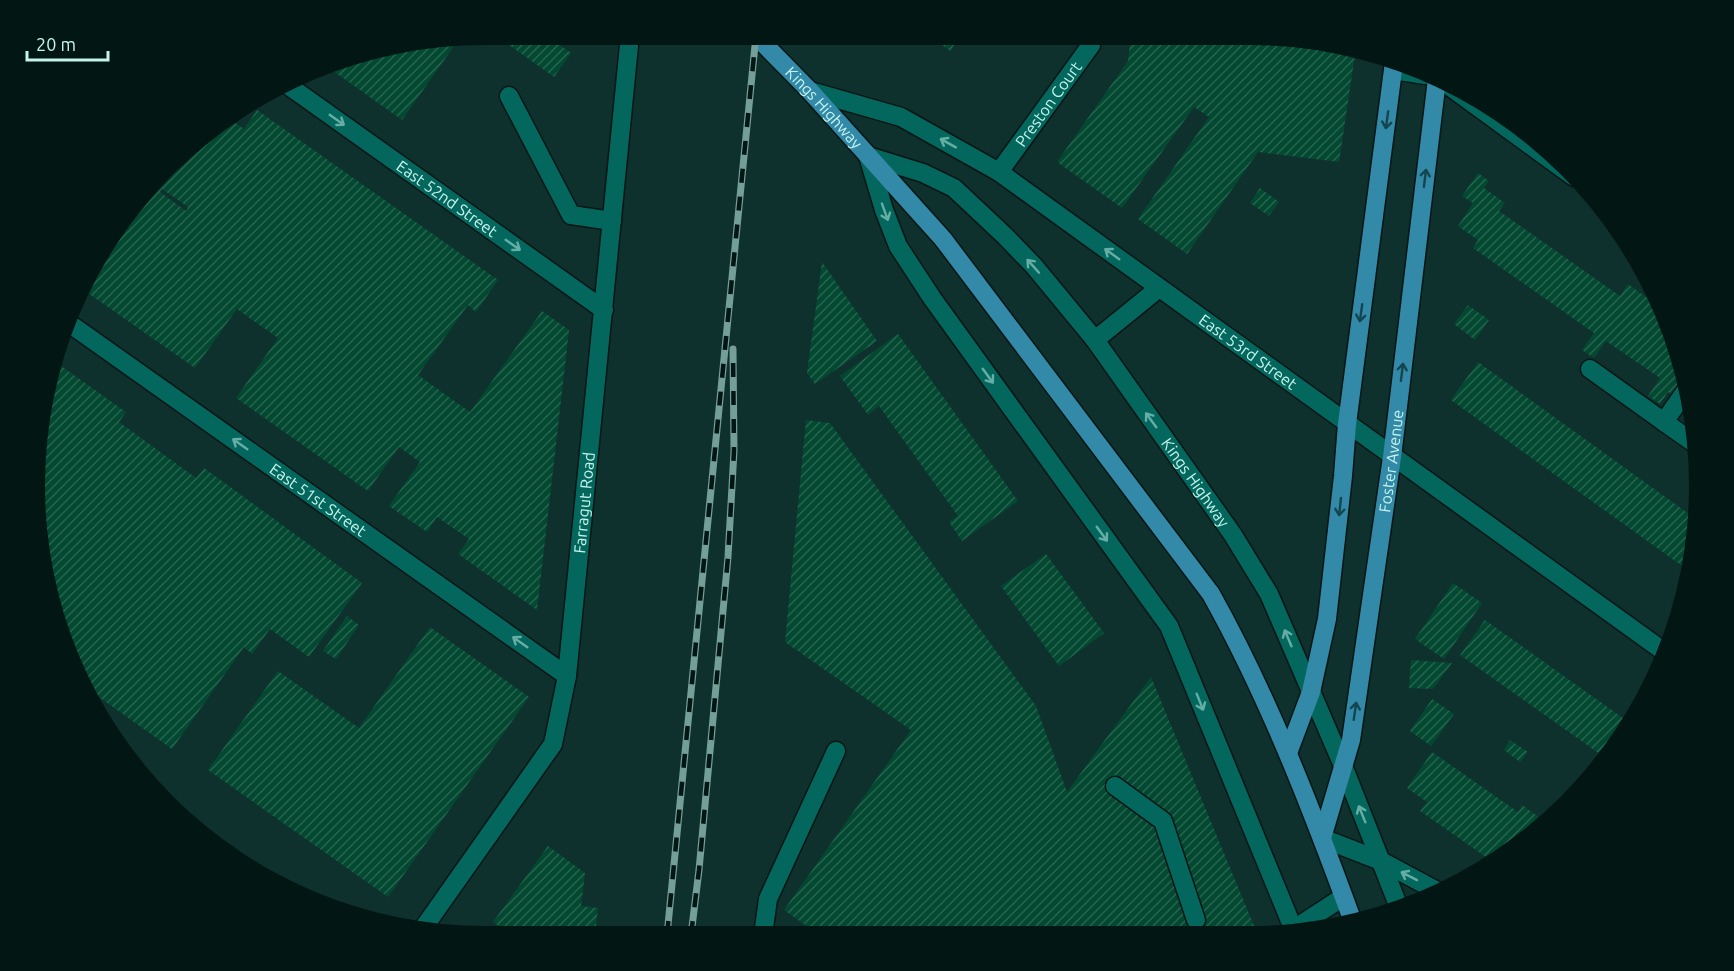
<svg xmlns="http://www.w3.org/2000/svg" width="1734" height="971" font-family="Ubuntu,sans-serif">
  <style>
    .building { fill: url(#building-hatch); fill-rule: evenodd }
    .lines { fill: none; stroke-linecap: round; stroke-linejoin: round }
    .minor-casing { stroke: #081614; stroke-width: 21 }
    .major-casing { stroke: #081614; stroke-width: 21 }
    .minor { stroke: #04675e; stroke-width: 18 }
    .major { stroke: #3289a8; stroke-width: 18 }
    .rail-casing { stroke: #749e98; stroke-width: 7 }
    .rail { stroke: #021714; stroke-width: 4.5; stroke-dasharray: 14; stroke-linecap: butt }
    .oneway { stroke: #64aea5 }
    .oneway2 { stroke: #15454f }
    .labels { text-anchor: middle; stroke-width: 6; stroke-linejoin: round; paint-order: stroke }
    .street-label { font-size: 16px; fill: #c4f4ec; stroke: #021714 }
  </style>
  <defs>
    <pattern id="building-hatch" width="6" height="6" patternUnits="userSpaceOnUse" patternTransform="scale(1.5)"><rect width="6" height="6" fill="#034932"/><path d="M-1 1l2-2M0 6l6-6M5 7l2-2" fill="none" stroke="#266450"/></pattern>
  </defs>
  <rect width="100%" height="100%" fill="#0e312d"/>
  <g class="building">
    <polygon points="495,35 546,35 571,53 554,77"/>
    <polygon points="929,35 961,35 950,51"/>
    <polygon points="1131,35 1278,35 1356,48 1339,162 1258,152 1187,254 1138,219 1209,117 1194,107 1122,208 1057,162 1128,61"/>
    <polygon points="459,39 402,120 326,66 341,58"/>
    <path d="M257,110L498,280L476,312L468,305L418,375L460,405L470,412L542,311L569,330L537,610L458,554L469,539L437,517L427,532L389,506L420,462L399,447L368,491L236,398L278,338L237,309L195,368L85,291L111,235L211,127L228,118L244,129ZM162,189L188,207L186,211L160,192Z"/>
    <polygon points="1478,173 1489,181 1484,188 1505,203 1499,211 1620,296 1628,284 1661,308 1684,369 1687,385 1677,399 1668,392 1660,404 1648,396 1660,378 1606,341 1594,358 1582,350 1594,333 1473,248 1478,240 1458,226 1473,203 1462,196"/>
    <polygon points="1260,188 1279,202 1269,216 1250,203"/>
    <polygon points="822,262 877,341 815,384 807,373"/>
    <polygon points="1468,305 1489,320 1475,340 1454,324"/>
    <polygon points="898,334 1018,501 962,541 949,522 958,516 879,406 868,415 840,376"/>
    <polygon points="54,361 126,412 119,422 196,478 204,468 362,583 309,657 270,629 252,654 244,647 172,749 89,690 69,658 35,515 50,368"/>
    <polygon points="1478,362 1696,519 1696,545 1689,571 1451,400"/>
    <polygon points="806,420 830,423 1036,706 1067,792 1151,677 1257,933 818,934 784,910 911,730 785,642"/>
    <polygon points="1046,554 1104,633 1059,666 1001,586"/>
    <polygon points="1453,583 1482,603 1444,659 1415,639"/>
    <polygon points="347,616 359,625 336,659 323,651"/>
    <polygon points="1485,620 1630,723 1604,757 1460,655"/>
    <polygon points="430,627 529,697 388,897 208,770 278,671 359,728"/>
    <polygon points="1411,660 1452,663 1433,689 1409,688"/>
    <polygon points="1432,699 1454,714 1431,746 1410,731"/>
    <polygon points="1510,740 1528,752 1520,762 1504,750"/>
    <polygon points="1432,752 1518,812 1522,805 1546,822 1499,861 1492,864 1485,859 1486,857 1420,811 1427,802 1407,788"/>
    <polygon points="548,846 585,873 581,906 598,908 595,935 512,935 493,922"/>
  </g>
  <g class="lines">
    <defs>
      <g id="minor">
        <polyline points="1393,70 1425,75"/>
        <polyline points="1445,83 1574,177"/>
        <path id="s1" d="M289,86L604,310"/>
        <path id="s2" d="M810,91L901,117L999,172L1666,653"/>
        <polyline points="509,96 571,215 612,221"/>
        <path id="s3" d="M868,156L923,173L954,188L1005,236L1034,266L1095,340L1233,535L1269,594L1344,768L1400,910"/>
        <polyline points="868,156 884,210 898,246 932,298 1169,626 1295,933"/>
        <path id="s4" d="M999,172L1091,45L1092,35"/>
        <path id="s5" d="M70,324L567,676"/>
        <polyline points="1095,340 1159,288"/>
        <polyline points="1590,369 1664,422 1687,389"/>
        <polyline points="1664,422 1697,445"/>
        <polyline points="1115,786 1163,821 1196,920"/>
        <polyline points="1322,838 1381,861 1437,891"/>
        <path id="s6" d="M422,930L553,744L567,676L630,35"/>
        <polyline points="1291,933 1294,929 1343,897"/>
        <polyline points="763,935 768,899 836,751"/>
      </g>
      <g id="major">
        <path id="s7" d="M755,35L810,91L943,239L1211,594C1269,698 1312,810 1353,922"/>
        <polyline points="1288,753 1311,692 1327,619 1343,476 1347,424 1394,62"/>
        <path id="s8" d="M1322,838L1351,740L1392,457L1437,79"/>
      </g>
    </defs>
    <use href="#minor" class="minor-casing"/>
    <use href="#major" class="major-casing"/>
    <use href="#minor" class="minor"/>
    <use href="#major" class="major"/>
    <defs>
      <g id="rail">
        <polyline points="667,935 756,35"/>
        <polyline points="691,935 699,870 728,557 734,451 733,349"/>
      </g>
    </defs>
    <use href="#rail" class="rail-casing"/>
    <use href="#rail" class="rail"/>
  </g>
  <defs><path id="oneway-shaft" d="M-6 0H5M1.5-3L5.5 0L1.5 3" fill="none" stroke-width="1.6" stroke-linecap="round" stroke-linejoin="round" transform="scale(1.5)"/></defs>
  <g class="oneway">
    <use href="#oneway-shaft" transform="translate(337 120) rotate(35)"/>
    <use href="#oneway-shaft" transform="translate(948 143) rotate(-151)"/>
    <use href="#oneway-shaft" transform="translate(885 212) rotate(70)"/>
    <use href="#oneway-shaft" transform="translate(513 245) rotate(35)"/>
    <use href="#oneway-shaft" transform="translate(1112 254) rotate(-144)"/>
    <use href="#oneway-shaft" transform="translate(1033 266) rotate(-132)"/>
    <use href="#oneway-shaft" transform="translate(988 376) rotate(54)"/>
    <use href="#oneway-shaft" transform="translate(1151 420) rotate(-126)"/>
    <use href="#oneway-shaft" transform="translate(240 444) rotate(-145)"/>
    <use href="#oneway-shaft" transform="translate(1102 534) rotate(54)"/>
    <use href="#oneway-shaft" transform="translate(1288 638) rotate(-113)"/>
    <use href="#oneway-shaft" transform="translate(520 642) rotate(-145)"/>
    <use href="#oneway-shaft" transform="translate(1200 702) rotate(68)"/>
    <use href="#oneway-shaft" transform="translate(1362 814) rotate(-112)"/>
    <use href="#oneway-shaft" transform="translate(1409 876) rotate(-153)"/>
  </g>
  <g class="oneway2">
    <use href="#oneway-shaft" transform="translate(1387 120) rotate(98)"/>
    <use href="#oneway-shaft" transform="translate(1425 178) rotate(-83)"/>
    <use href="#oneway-shaft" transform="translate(1361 313) rotate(98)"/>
    <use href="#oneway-shaft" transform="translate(1402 372) rotate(-83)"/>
    <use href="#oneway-shaft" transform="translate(1340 507) rotate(96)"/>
    <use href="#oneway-shaft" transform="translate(1355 711) rotate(-82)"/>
  </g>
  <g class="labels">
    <g class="street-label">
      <text dy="6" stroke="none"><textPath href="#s4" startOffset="84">Preston Court</textPath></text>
      <text dy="6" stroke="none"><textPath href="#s7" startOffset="100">Kings Highway</textPath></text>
      <text dy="6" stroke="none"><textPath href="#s1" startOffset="194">East 52nd Street</textPath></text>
      <text dy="6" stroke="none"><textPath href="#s2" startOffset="514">East 53rd Street</textPath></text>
      <text dy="6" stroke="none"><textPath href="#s8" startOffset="384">Foster Avenue</textPath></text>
      <text dy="6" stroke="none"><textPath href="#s3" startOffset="474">Kings Highway</textPath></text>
      <text dy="6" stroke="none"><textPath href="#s5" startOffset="304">East 51st Street</textPath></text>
      <text dy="6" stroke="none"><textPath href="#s6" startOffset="471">Farragut Road</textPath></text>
    </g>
  </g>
  <path d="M0 0H1734V971H0ZM485 45H1249A440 440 0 0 1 1689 485V486A440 440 0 0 1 1249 926H485A440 440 0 0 1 45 486V485A440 440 0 0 1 485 45Z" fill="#021714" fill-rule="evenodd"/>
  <path d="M27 51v9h81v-9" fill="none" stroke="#c4f4ec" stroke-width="3"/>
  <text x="36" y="51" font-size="18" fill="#c4f4ec" stroke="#021714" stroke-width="4.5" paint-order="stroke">20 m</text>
</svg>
